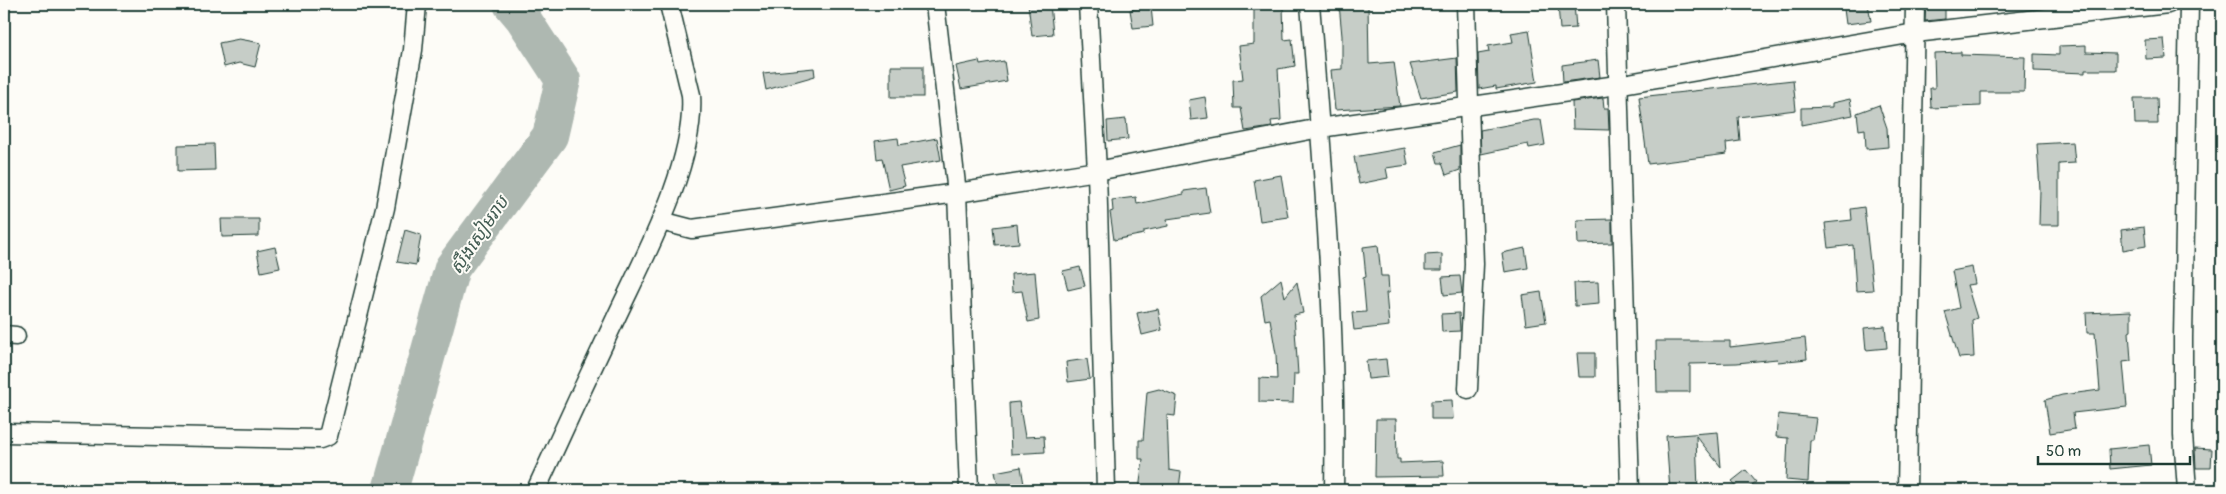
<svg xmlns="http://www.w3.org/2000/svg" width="2226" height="494" font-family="Pangolin,'Noto Sans Khmer',sans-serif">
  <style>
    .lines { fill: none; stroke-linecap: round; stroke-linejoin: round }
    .river { stroke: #aeb8b1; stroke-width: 36 }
    .building { fill: #c6cdc7; stroke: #1f3d34 }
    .street-casing { stroke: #1f3d34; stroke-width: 21 }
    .street { stroke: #fdfcf7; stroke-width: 18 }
    .labels { text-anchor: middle; stroke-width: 4; stroke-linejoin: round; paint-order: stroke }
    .water-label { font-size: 18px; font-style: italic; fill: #435c53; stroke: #fdfcf7 }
  </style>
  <rect width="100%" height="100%" fill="#fdfcf7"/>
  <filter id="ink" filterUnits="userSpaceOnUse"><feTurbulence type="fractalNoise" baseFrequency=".02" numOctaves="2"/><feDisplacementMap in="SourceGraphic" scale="10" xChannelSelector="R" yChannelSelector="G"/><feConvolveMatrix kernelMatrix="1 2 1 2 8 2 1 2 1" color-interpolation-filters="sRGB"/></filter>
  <g filter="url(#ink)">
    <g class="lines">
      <polyline class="river" points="390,490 452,268 550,136 563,80 522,17 511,4"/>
    </g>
    <g class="building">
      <polygon points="1028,4 1050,4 1053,34 1032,36"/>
      <polygon points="1339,4 1368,4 1369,64 1394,62 1400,106 1335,110 1331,70 1342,69 1342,36"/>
      <polygon points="1574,4 1576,28 1560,29 1558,5"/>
      <polygon points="1851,4 1868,4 1871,21 1846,24 1844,9"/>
      <polygon points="1926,4 1945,4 1945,19 1925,21"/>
      <polygon points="1283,6 1284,40 1292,39 1295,66 1278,69 1281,120 1271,121 1272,127 1245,131 1241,108 1234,108 1233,80 1243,79 1239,46 1254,44 1254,7"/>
      <polygon points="1151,7 1153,26 1133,28 1130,10"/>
      <polygon points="1529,30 1537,82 1496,89 1496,86 1479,89 1478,54 1489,52 1488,46 1513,42 1511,33"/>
      <polygon points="239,39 261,43 255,67 239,63 224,67 219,43"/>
      <polygon points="2164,39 2166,58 2146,59 2145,40"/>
      <polygon points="2086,45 2086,52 2116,53 2116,70 2085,70 2085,73 2034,71 2034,54 2059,55 2059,46"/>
      <polygon points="1961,52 1961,55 2025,57 2024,92 1981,92 1981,106 1931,108 1930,88 1935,88 1934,53"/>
      <polygon points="1457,58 1458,92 1421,98 1410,64"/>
      <polygon points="1598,60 1600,77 1563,82 1562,65"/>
      <polygon points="979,61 980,65 1004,61 1007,81 961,89 956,66"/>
      <rect x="891" y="66" width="32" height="31"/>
      <polygon points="814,68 815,76 766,90 763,73"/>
      <polygon points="1793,80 1796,110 1738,117 1740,141 1726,143 1727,154 1648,164 1639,97"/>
      <polygon points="1205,97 1208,118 1191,120 1189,100"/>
      <polygon points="1603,98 1604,108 1608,108 1609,130 1573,129 1572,102"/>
      <polygon points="2134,98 2157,98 2158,124 2135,124"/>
      <polygon points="1850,99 1853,115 1801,125 1801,108 1832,107 1832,103"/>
      <polygon points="1879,105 1887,128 1888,147 1866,149 1865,129 1859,130 1857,113"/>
      <polygon points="1126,119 1128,139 1108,141 1107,121"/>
      <polygon points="1534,120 1541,120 1545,145 1529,148 1528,144 1481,154 1480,130"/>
      <polygon points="898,138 899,145 937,138 941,160 900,167 905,186 889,190 882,158 877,159 875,141"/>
      <polygon points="2073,142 2075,163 2059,164 2059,225 2039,225 2040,190 2037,144"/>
      <polygon points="214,144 215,170 178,171 178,145"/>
      <polygon points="1460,145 1460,170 1446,175 1442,163 1438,163 1435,152"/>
      <polygon points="1405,148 1408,165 1386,168 1388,178 1359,184 1354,157"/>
      <polygon points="1281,175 1288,217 1260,221 1254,180"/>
      <polygon points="1206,188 1210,213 1167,219 1168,226 1144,231 1144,234 1114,240 1110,212 1113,211 1112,200 1136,197 1137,204 1184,194 1184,191"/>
      <polygon points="1864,207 1873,290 1856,291 1853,245 1828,248 1825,223 1852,220 1851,209"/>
      <polygon points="221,219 259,219 259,236 222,237"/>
      <polygon points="1612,219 1612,243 1578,244 1577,220"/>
      <polygon points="1017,224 1019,243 995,245 993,227"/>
      <polygon points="2144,227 2146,246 2123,250 2121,230"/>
      <polygon points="405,230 421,235 416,265 397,262"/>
      <polygon points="1378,245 1381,276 1388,276 1389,293 1386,293 1389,326 1354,330 1352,313 1366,312 1363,278 1366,277 1363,247"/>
      <polygon points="275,247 280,268 261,272 257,251"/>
      <polygon points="1525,248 1528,268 1505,272 1502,253"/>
      <polygon points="1442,254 1442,270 1425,270 1425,255"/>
      <polygon points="1080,267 1085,286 1068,290 1063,271"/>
      <polygon points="1972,267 1975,284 1967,285 1977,318 1972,320 1974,357 1959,358 1945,312 1959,308 1952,271"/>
      <polygon points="1035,272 1039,320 1028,322 1022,291 1012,292 1011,274"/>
      <polygon points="1460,276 1462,293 1444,295 1442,277"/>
      <polygon points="1281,279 1285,297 1297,282 1303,313 1294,315 1298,374 1294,374 1293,403 1259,402 1259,378 1277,379 1276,354 1270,319 1265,320 1261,296"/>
      <polygon points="1598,282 1599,304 1575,306 1574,283"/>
      <polygon points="1541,292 1546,322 1526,325 1522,295"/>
      <polygon points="1158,309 1162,330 1142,335 1137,313"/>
      <polygon points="2131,311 2131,331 2129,332 2131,361 2123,362 2127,407 2073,413 2075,429 2050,433 2045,400 2062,395 2100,390 2095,333 2087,333 2086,313"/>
      <polygon points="1459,313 1460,331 1442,332 1441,314"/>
      <polygon points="1885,326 1887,348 1866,350 1864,328"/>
      <polygon points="1805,338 1807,359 1778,362 1777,359 1737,363 1690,364 1690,392 1657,392 1656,341 1730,341 1730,347"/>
      <polygon points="1577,353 1595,353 1595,377 1579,377"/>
      <polygon points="1087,359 1090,379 1068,382 1066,362"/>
      <polygon points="1386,359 1388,377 1368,379 1366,361"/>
      <polygon points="1159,389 1177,396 1175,416 1167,415 1169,470 1181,472 1179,488 1168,486 1167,490 1139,490 1143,459 1139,459 1139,440 1143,440 1147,392"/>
      <polygon points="1452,400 1453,419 1431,419 1431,401"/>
      <polygon points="1019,402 1025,437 1044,436 1045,452 1011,454 1009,403"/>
      <polygon points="1778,414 1816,418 1813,440 1810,440 1808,482 1786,480 1788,438 1776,437"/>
      <polygon points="1376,419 1396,419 1397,459 1400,459 1400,463 1443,461 1444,476 1375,477"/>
      <polygon points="1718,432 1721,467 1696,436 1698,490 1670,490 1666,436"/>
      <polygon points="2149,445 2151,465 2110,469 2109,449"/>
      <polygon points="2195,448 2212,449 2211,468 2196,468"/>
      <polygon points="1021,467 1025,490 999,490 995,472"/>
      <polygon points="1746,470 1756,482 1745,490 1740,490 1732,481"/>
    </g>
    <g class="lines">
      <defs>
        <g id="street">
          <polyline points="935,4 957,193 969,490"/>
          <polyline points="1088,4 1097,171 1106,490"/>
          <path d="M1310,4C1323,165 1337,328 1334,490"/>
          <polyline points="1466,4 1474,264 1468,389"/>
          <polyline points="1616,4 1630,490"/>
          <polyline points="661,221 692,229 957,193 1097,171 1320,128 1617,85 1915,33 2168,4"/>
          <polyline points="4,335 16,336"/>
          <polyline points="4,433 320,439 328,436 385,208 413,50 417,4"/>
          <path d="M536,490C561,435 587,379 613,324C642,261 696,165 691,95L669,4"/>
          <polyline points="1907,490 1915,4"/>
          <polyline points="2187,490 2183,435 2183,338 2189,4"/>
        </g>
      </defs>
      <use href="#street" class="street-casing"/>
      <use href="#street" class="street"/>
    </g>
  </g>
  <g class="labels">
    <g class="water-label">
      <text transform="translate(479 235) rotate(-56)" y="6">ស្ទឹងសៀមរាប</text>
    </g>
  </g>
  <rect width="2226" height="494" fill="none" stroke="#fdfcf7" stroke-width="20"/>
  <rect x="10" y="10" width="2206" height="474" fill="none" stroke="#1f3d34" stroke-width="2" filter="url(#ink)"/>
  <path d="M2038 456v8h152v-8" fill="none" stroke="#1f3d34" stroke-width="2.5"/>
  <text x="2046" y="456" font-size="15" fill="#1f3d34" stroke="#fdfcf7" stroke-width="4" paint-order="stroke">50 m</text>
</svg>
